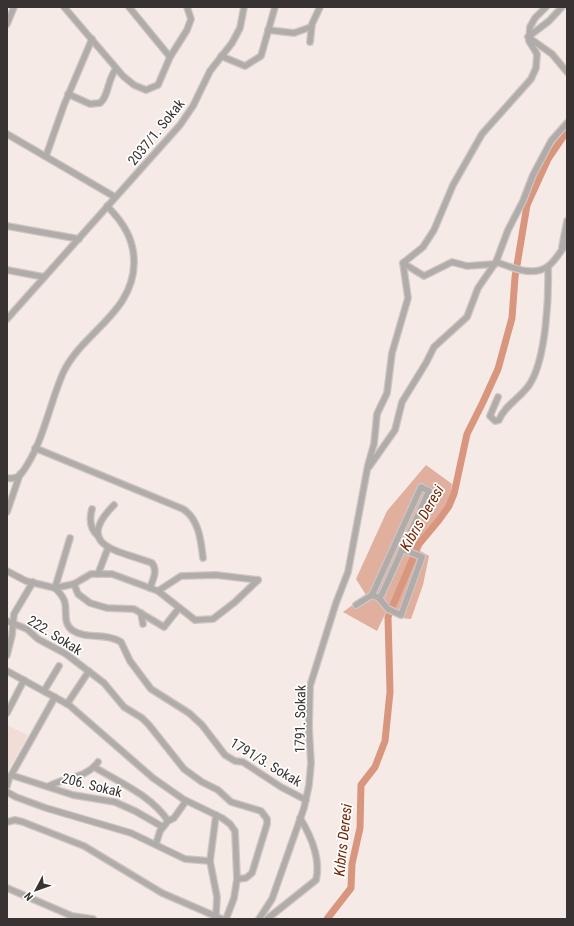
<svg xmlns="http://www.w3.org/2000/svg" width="574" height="926" font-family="'Roboto Condensed',sans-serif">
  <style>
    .built { fill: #f0ddd6 }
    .green { fill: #e0af9e }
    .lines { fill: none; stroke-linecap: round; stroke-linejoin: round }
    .river { stroke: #d9967f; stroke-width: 7 }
    .minor-casing { stroke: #d0c5c2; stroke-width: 8 }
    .minor { stroke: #b0acaa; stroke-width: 5.5 }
    .labels { text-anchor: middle; stroke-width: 3.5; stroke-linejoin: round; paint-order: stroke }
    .street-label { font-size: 14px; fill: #383332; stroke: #fff }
    .water-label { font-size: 15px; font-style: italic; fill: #742502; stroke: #fff }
  </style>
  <rect width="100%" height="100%" fill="#f6eae6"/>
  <polygon class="built" points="7,725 27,735 27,737 7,773"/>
  <polygon class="green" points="426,465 452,484 450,499 415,548 429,556 423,585 411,619 401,618 387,610 377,631 343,612 366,595 356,579 387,511"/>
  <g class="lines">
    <polyline class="river" points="327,919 351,888 352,864 360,828 361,785 375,767 385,741 390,692 388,617 419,544 439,520 449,506 454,494 467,434 483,402 498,369 512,318 515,277 527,205 548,159 567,131"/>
    <defs>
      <g id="minor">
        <polyline points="64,7 123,76 134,85 146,90 158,85 170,57 187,30 191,19 187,7"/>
        <polyline points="129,7 170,57"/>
        <polyline points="562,7 549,21 528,37 552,54 567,72"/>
        <polyline points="7,24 14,7"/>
        <polyline points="268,30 294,33 311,27"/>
        <polyline points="310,42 312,24 320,7"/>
        <polyline points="221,56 245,66 261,56 275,7"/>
        <path d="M68,94L90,104L100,103C109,96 107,80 116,69"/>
        <polyline points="7,134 115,197"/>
        <polyline points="46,156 64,105 92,39"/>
        <polyline points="7,226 79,239"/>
        <polyline points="562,247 567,221"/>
        <polyline points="496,262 508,230 523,201 533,175 551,141 567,123"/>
        <polyline points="403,263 424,276 452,262 467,266 495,264"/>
        <polyline points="7,270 44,277"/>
        <polyline points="7,319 180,125 193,106 210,71 232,43 240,28 244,7"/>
        <path d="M498,397L490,416L495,421L499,420C506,403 523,397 531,382C546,356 549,297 548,267"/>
        <path d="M35,448L183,509C199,519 201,541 203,558"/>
        <path d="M369,467L395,430L402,402L426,363L434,347L467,317L478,288L496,262C511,267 532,277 547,267C555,262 561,250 567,243"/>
        <path d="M7,478C12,479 17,478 21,474C43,445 49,405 63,373C82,332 134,313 134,262C134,239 123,222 107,206"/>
        <path d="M114,505C72,547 121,551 152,563C158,571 153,579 150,588"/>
        <path d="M92,509C89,520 90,529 98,536"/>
        <polyline points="7,512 20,474"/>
        <polyline points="7,571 26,581 55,588 74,584 91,574 112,574 158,591 195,620 213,619 235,602 258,580"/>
        <polyline points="98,574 108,548"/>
        <polyline points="74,584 78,594 90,603 107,608 134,609 164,627 179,608"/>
        <path d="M55,588C59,592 64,597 65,603C67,613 63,623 72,630C86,640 105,632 121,642L130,661L151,689L189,713L202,725L225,755L235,761L243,762L281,787L306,800"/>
        <polyline points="55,588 70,538"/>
        <polyline points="158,591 181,576 216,575 258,580"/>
        <polyline points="379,598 388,609 401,615 422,557 402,549"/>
        <polyline points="356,605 372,595 421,487 429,491 382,594 379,598 372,595"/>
        <polyline points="141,613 143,624"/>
        <polyline points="7,621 27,629 38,639 66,654 104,683 124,707 142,718 149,725 184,769 202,782 218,790 231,802 261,811 267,819 267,824 252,873 246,878 237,879"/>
        <polyline points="7,655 12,635 14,614 33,582"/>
        <polyline points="7,671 69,705 153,778 183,799 222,818 230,824 235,831 237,879 234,898 226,919"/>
        <polyline points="44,691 59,666"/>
        <polyline points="67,704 89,671"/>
        <polyline points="7,713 24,680"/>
        <path d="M94,767C119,782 152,796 168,821"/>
        <polyline points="11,775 73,795 115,802 135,811 163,827"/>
        <polyline points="7,786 9,779 55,697"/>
        <path d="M49,786C65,777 86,779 98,762"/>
        <polyline points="7,792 16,797 46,808 131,833 185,859 210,861"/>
        <polyline points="7,822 15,820 23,822 84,846 162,893 222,919"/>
        <polyline points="156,844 160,831 168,821 174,818 186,801"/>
        <polyline points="7,888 72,916 93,919"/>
        <polyline points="216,915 217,897 210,861 216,815"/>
        <polyline points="259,919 272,899 304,808 309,785 311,763 309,728 310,686 336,603 348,572 368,465 374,444 377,414 387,393 392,353 408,298 403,263 423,247 434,230 453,185 482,134 531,79 536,68 537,54 529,41 530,27 535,18 546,7"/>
        <path d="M267,919L316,880C321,859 311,836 300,818"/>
      </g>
    </defs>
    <use href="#minor" class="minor-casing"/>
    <use href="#minor" class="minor"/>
  </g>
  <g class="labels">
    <g class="street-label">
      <text transform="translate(156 132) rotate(-51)" y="5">2037/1. Sokak</text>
      <text transform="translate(55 635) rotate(32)" y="5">222. Sokak</text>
      <text transform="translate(300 719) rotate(-89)" y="5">1791. Sokak</text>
      <text transform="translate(266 762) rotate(31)" y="5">1791/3. Sokak</text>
      <text transform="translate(92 785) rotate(14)" y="5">206. Sokak</text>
    </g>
    <g class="water-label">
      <text transform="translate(422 518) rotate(-60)" y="5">Kıbrıs Deresi</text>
      <text transform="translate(343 840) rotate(-84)" y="5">Kıbrıs Deresi</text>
    </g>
  </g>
  <rect width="574" height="926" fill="none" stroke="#383332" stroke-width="16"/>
  <g transform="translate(36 890) rotate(229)" stroke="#ffffff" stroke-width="3" paint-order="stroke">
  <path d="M0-3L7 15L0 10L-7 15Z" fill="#383332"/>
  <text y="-6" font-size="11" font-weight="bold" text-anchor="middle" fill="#383332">N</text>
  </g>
</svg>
